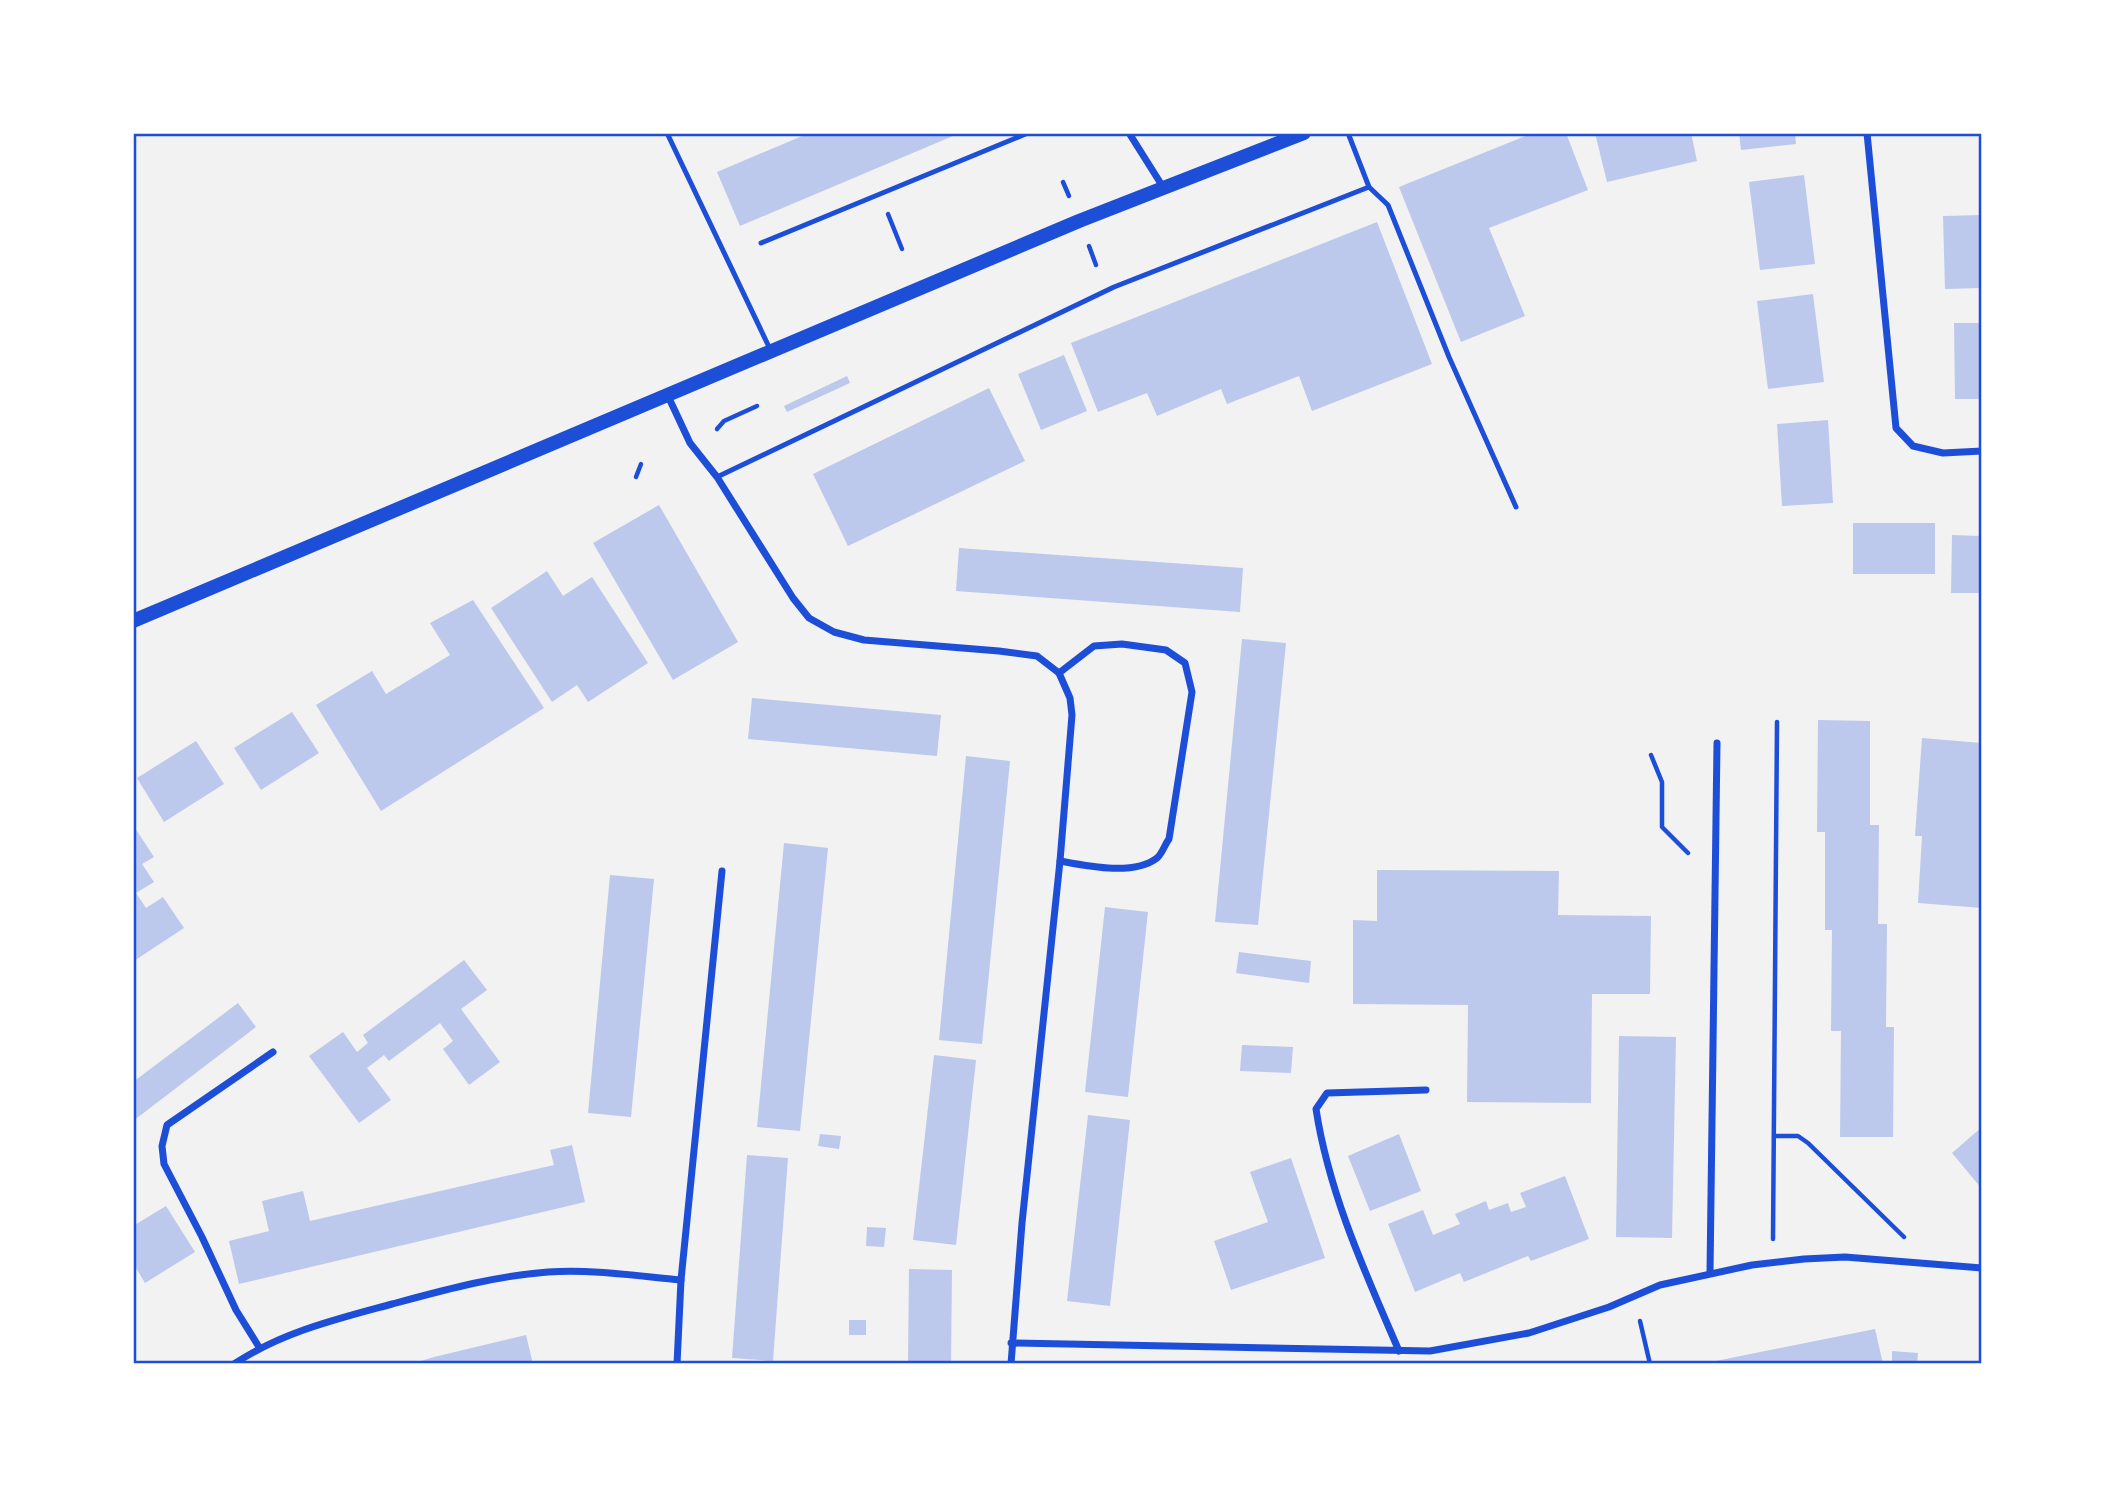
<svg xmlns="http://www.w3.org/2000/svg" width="2115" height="1497" font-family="'PT Sans',sans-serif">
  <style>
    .building { fill: #bdc9ec }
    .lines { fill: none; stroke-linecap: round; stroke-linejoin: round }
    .path { stroke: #1d4ed8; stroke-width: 4.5 }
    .service { stroke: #1d4ed8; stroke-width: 5 }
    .minor { stroke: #1d4ed8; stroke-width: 7 }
    .secondary { stroke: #1d4ed8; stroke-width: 14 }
    .neatline { fill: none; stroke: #1d4ed8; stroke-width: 2.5 }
  </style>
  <rect width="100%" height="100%" fill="#f2f2f2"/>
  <g class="building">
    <polygon points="809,133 960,133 740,226 717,172"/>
    <polygon points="1533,133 1566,133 1588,190 1489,228 1525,316 1461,342 1399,187"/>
    <polygon points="1595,133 1691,133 1697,161 1607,182"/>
    <polygon points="1739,133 1795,133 1796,144 1741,150"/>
    <polygon points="1804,175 1815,264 1760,270 1749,182"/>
    <polygon points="1982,215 1982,288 1945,289 1943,216"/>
    <polygon points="1377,222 1432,364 1312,411 1299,376 1227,404 1221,389 1157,416 1147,393 1098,412 1071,343"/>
    <polygon points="1813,294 1824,382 1768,389 1757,301"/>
    <polygon points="1954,323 1982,323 1982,399 1955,399"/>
    <polygon points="1064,355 1087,411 1041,430 1018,374"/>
    <polygon points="847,376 850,383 787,412 784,406"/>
    <polygon points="989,388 1025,461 848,546 813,474"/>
    <polygon points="1828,420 1833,503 1782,506 1777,424"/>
    <polygon points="659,505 738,642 673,680 593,543"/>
    <rect x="1853" y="523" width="82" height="51"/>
    <polygon points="1952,535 1982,536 1982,593 1951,593"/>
    <polygon points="959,548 1243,568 1240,612 956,591"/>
    <polygon points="547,571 563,596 592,577 648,663 588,702 577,685 552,702 491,608"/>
    <polygon points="473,600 544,708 381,811 316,705 372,671 386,694 450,655 430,623"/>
    <polygon points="1242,639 1286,643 1258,925 1215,922"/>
    <polygon points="752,698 941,715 937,756 748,739"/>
    <polygon points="292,712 319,753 261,790 234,748"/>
    <polygon points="1818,720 1870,721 1870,825 1879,825 1878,924 1887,924 1886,1027 1894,1027 1893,1137 1840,1137 1841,1031 1831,1031 1832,930 1825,930 1825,832 1817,832"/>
    <polygon points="1922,738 1982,743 1982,908 1918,903 1922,836 1915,836"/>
    <polygon points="196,741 224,784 164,822 137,778"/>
    <polygon points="966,756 1010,761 982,1044 939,1040"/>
    <polygon points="133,825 154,857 142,864 154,882 136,893 146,908 163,897 184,928 134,961"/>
    <polygon points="784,843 828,848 800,1131 757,1127"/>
    <polygon points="1377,870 1559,871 1558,915 1651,916 1650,994 1592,994 1591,1103 1467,1102 1468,1005 1353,1004 1353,920 1377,921"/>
    <polygon points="610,875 654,879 631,1117 588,1113"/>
    <polygon points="1105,907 1148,912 1128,1097 1085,1092"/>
    <polygon points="1239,952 1311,961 1309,983 1236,973"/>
    <polygon points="464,960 487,990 461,1009 500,1062 469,1085 443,1049 453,1041 440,1023 389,1061 384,1055 367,1068 391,1100 359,1123 309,1056 343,1032 357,1052 368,1043 363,1035"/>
    <polygon points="238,1003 256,1027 133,1121 133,1082"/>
    <polygon points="1619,1036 1676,1037 1672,1238 1616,1237"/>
    <polygon points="1242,1045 1293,1047 1291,1073 1240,1071"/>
    <polygon points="934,1055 976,1060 956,1245 913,1240"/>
    <polygon points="1088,1115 1130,1120 1110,1306 1067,1301"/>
    <polygon points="1982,1127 1982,1189 1952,1153"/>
    <polygon points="820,1134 841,1136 839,1149 818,1146"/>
    <polygon points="1399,1134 1421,1191 1370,1211 1348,1156"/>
    <polygon points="572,1145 585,1202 239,1284 229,1241 269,1231 262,1201 303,1191 310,1221 554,1165 550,1150"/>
    <polygon points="747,1155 788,1158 773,1361 732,1358"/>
    <polygon points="1291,1158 1325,1258 1231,1290 1214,1241 1268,1222 1250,1172"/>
    <polygon points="1565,1176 1589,1239 1531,1261 1528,1256 1464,1282 1460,1273 1415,1292 1388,1224 1423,1210 1433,1235 1460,1224 1455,1214 1486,1201 1489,1210 1508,1203 1511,1212 1526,1207 1520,1193"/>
    <polygon points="166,1206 195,1252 145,1283 133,1263 133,1226"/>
    <polygon points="867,1227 886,1228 884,1247 866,1246"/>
    <polygon points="909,1269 952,1270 951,1364 908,1364"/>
    <rect x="849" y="1320" width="17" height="15"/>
    <polygon points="1875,1329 1883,1364 1706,1364 1706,1363"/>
    <polygon points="526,1335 533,1364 411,1364 434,1357"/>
    <polygon points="1892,1351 1918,1353 1917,1364 1892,1364"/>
  </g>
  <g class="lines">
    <g class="path">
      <polyline points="1063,182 1069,196"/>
      <polyline points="888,214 902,249"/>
      <polyline points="1089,246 1096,265"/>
      <polyline points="717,429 724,421 757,406"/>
      <polyline points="636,477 641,464"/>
      <polyline points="1651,755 1662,782 1662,827 1688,853"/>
      <polyline points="1774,1136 1798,1136 1808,1143 1904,1237"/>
      <polyline points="1773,1239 1777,722"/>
      <polyline points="1640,1321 1650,1364"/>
    </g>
    <g class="service">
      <polyline points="667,133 770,349"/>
      <polyline points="1348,133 1369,187 1388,205 1449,357 1516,507"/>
      <polyline points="761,243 1028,133"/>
      <polyline points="717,477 1114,287 1369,187"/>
    </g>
    <g class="minor">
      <polyline points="1129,133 1163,187"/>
      <polyline points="1867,133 1896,428 1913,446 1943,453 1982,451"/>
      <polyline points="668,396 690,443 717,477 793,598 809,618 834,632 864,640 999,651 1037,656 1059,673 1070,698 1072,715 1060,861 1022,1223 1011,1364"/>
      <path d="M1059,673L1094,646L1122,644L1166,650L1185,663L1192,692L1169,839C1165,844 1162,854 1157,858C1134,876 1087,866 1060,861"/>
      <polyline points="1710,1273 1717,743"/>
      <polyline points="1011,1343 1430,1351 1529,1333 1609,1307 1660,1285 1752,1265 1804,1259 1845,1257 1982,1268"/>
      <polyline points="259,1347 236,1310 202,1237 164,1164 162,1146 167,1125 273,1052"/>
      <path d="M1399,1351C1365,1272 1329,1194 1316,1109L1327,1093L1426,1090"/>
      <path d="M234,1364C282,1332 337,1319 392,1304C444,1290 494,1276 548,1272C592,1269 637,1276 681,1280"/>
      <polyline points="677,1364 681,1280 722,871"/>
    </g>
    <polyline class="secondary" points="133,621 1079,221 1304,133"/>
  </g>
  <rect width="2115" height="1497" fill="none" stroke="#ffffff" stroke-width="270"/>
  <rect x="135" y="135" width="1845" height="1227" class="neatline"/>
</svg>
